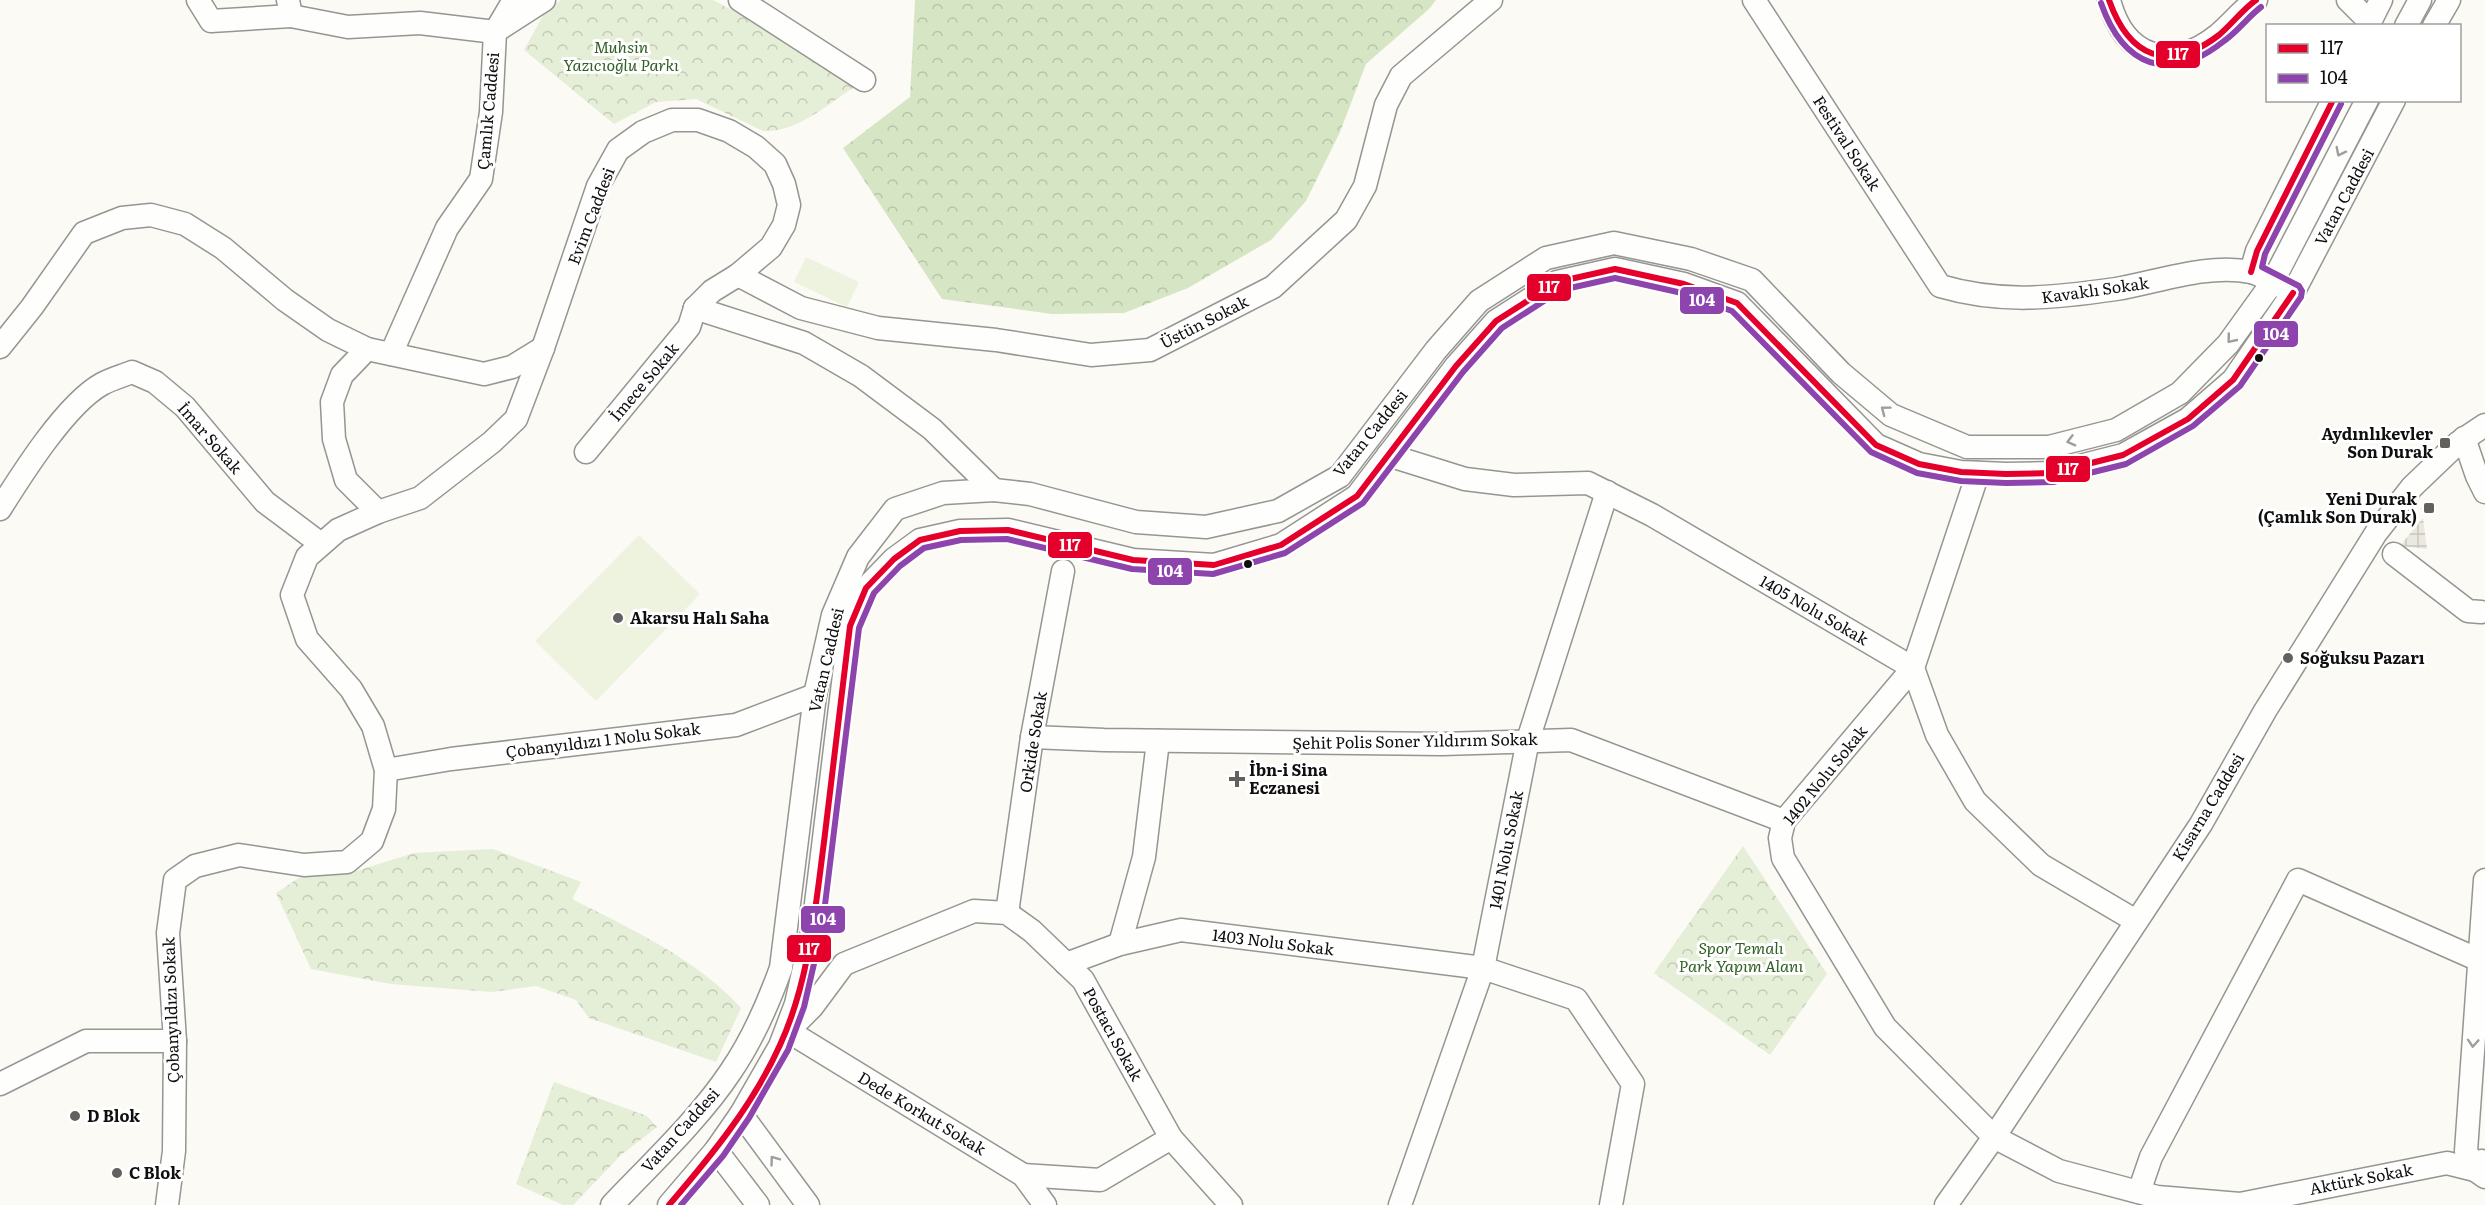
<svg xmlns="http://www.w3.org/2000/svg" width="2485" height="1205" font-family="Literata,serif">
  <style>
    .forest { fill: url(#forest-crowns) }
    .park { fill: url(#park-crowns) }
    .pitch { fill: #eef3e0 }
    .plaza { fill: url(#plaza-grid) }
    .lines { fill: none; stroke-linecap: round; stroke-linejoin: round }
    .minor-casing { stroke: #959592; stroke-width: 25 }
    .minor { stroke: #fefefd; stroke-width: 22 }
    .bus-1-casing { stroke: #fff; stroke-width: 10 }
    .bus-2-casing { stroke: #fff; stroke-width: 10 }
    .bus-1 { stroke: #e4002b; stroke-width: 6 }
    .bus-2 { stroke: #8e44ad; stroke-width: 6 }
    .oneway { stroke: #9e9e9e }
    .bus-dot { fill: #0f0f0f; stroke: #fff; stroke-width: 2 }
    .poi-dot { fill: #62615f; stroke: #fff; stroke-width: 2 }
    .labels { text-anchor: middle; stroke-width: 6; stroke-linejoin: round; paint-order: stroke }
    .park-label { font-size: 16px; font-style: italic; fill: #336125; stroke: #fff }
    .street-label { font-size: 16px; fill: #0f0f0f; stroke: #fff }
    .poi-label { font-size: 16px; font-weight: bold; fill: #0f0f0f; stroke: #fff; text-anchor: start }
    .line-badge { stroke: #fff; stroke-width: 2 }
    .badge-label { font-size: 16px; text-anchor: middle; font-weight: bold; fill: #fff }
  </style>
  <defs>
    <pattern id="forest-crowns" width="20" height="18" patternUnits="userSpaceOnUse" patternTransform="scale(1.5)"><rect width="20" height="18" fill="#d6e6c5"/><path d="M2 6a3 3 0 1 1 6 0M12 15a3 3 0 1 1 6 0" fill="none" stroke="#b6c4a8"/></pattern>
    <pattern id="park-crowns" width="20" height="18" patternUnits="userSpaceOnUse" patternTransform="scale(1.5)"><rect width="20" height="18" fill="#e5eed6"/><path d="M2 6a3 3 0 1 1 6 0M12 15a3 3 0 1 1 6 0" fill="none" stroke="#c3cbb6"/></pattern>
    <pattern id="plaza-grid" width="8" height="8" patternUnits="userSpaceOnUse" patternTransform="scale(1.5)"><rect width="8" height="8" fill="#ebe8e0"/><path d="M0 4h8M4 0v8" fill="none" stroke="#c8c6bf"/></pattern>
  </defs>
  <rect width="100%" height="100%" fill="#fbfaf4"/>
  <polygon class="forest" points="915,0 1436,0 1429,9 1366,64 1340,132 1306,201 1271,240 1188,288 1124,313 1052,314 942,299 843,148 910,97"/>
  <g class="park">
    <path d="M561,0H713L774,32L859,84C830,102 798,133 763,131L696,99L656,102L614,124L524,50L545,12Z"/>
    <polygon points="1743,846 1827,974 1770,1055 1654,973"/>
    <path d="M493,849L581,882L572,899C631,929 697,959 741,1008L716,1062L589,1018L576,1000L536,986L492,992L391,984L311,969L276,893L305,874L353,872L414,853Z"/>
    <polygon points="554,1082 647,1116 657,1127 621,1155 573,1205 563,1205 516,1184"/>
  </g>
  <g class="pitch">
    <polygon points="806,257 859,282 847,307 794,282"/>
    <polygon points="639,535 700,594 596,701 535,641"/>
  </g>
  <polygon class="plaza" points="2423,518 2427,549 2400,546 2408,536"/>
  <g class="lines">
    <defs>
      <g id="minor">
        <polyline points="198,0 211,21 291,16"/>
        <polyline points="288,0 291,16 348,27 420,23 495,32"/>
        <polyline points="740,0 864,80"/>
        <path d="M1754,0L1940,286C2001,304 2054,298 2116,289C2158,282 2208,263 2251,272C2262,275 2274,283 2284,288"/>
        <path d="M2109,0C2124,58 2171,73 2218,35C2231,24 2242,10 2256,0"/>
        <polyline points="2348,0 2370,22"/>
        <polyline points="2368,26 2381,0"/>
        <polyline points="2406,26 2420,0"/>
        <polyline points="2434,26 2449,0"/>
        <polyline points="499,29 544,0"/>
        <polyline points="2251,272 2257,251 2333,100"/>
        <polyline points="738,275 801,308 878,328 996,340 1091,355 1150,350 1273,287 1346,220 1365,186 1386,105 1401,76 1491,0"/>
        <polyline points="695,308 804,343 861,376 932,429 994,490"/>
        <polyline points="0,347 32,307 84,233 122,218 151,215 185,224 223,248 285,300 328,330 367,349 484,374 512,367 543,348"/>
        <polyline points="367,349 342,375 332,402 334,439 346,480 378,512"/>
        <polyline points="391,354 447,228 481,179 491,112 495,32 514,0"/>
        <polyline points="2464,438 2477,476 2485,492"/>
        <polyline points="586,452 689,327 695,308"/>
        <polyline points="1388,455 1465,479 1514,485 1588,483 1652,515 1913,668 1937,735 1975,801 2041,865 2136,921"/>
        <polyline points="1978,473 1913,668 1784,821 1780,838 1783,858 1885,1027 1994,1137 2059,1171 2157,1197 2240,1204 2447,1163 2475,1170 2485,1177"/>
        <path d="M0,509C22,474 66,404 102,384C111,379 122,376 132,372L155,382L185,407L265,502L321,544"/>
        <polyline points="2394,554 2468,611 2481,612"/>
        <polyline points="1032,737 1104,740 1442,744 1571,740 1784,821"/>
        <polyline points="386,770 451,759 736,725 815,695"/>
        <polyline points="1007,913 1032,737 1063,571"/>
        <polyline points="1120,944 1144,857 1158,741"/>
        <polyline points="1066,964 1120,944 1181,930 1483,968 1576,999 1633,1084 1611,1205"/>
        <polyline points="0,1084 86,1041 175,1041"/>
        <polyline points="741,1114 808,1205"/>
        <polyline points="716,1150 758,1205"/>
        <polyline points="2482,1161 2475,1170 2466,1151 2485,880"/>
        <polyline points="1023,1175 1100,1180 1171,1138"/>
        <polyline points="2139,1192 2151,1157 2298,880 2479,960 2485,960"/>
        <polyline points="167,1205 174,1151 175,1041 168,933 175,880 195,866 239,855 304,865 347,862 372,841 384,809 386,770 373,726 351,689 307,639 292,595 307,557 338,530 378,512 420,498 492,442 516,419 543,348 598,186 618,150 643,132 672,120 698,120 729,131 756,147 775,164 784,184 789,205 784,225 771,247 738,275 712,291 695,308"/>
        <path d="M612,1205C651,1164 700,1118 731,1071C753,1039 768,1004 781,968L815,695L833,615L858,557L895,509L943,493L994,490L1030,494L1136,522L1206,527L1278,511L1340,476L1436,350L1479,301L1546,258L1614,243L1691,259L1752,280L1841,373L1891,415L1967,447H2049L2116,430L2180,393L2228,344L2272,283L2367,100"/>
        <polyline points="669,1205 716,1150 741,1114 780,1046 796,1004 813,928 850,626 866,588 894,559 920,540 960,531 1008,530 1133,560 1214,565 1281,545 1357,496 1456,366 1496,321 1557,282 1615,269 1684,284 1737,303 1876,445 1919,464 1961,472 2006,474 2052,473 2123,455 2188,419 2233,380 2293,293 2394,100"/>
        <polyline points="1045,1205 1023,1175 788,1031 812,1007 844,964 974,911 1007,913 1032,931 1083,980 1171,1138 1231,1205"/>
        <polyline points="1400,1205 1483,968 1528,740 1607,492"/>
        <polyline points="1946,1205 1994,1137 2201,824 2265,711 2376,533 2412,487 2458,443 2485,425"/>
      </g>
    </defs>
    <use href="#minor" class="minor-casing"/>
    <use href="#minor" class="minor"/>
    <defs>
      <g id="bus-1">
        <path d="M2109,0C2129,57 2168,74 2219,35C2232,24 2242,10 2256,0"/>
        <polyline points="2251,272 2257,251 2333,100"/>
        <path d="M669,1205C711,1156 753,1105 780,1045C809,982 815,910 824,842C832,770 841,698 850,626L866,588L894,559L920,540L960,531L1008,530L1133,560L1214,565L1281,545L1357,496L1456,366L1496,321L1557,282L1615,269L1684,284L1737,303L1876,445L1919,464L1961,472L2006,474L2052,473L2123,455L2188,419L2233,380L2293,293"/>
      </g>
      <g id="bus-2">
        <path d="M2101,3C2123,66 2169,85 2224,41C2238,31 2248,17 2261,7"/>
        <polyline points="681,1205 723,1156 749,1118 788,1050 804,1007 822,929 859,628 874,593 900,566 924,548 961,540 1007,539 1132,569 1213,574 1285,553 1363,503 1463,372 1502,328 1561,290 1615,278 1682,293 1732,311 1871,452 1917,473 1961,481 2006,483 2053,482 2126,464 2193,426 2240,386 2301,297 2302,291 2299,286 2262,267 2265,254 2341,104"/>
      </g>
    </defs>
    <use href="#bus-1" class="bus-1-casing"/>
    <use href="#bus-2" class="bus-2-casing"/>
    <use href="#bus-1" class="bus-1"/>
    <use href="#bus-2" class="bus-2"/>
  </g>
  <defs><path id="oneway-chevron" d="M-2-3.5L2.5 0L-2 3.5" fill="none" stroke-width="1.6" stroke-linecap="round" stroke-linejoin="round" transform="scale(1.5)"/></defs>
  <g class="oneway">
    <use href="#oneway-chevron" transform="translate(2340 152) rotate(117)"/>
    <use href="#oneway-chevron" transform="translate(2231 339) rotate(129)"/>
    <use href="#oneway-chevron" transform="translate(1885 410) rotate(-143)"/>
    <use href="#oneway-chevron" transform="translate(2071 441) rotate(165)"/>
    <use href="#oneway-chevron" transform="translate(2473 1043) rotate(94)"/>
    <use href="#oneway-chevron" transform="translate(774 1160) rotate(-126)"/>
  </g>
  <g class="bus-dot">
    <circle cx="2259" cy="358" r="5"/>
    <circle cx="1248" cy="564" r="5"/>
  </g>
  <g class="poi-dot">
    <rect x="2439" y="437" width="12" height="12" rx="3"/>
    <rect x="2423" y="502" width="12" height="12" rx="3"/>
    <circle cx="618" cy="618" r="6"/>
    <circle cx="2288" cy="658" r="6"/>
    <path d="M1234 770h6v6h6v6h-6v6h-6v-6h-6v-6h6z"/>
    <circle cx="75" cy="1116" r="6"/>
    <circle cx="117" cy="1173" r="6"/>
  </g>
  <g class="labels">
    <g class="park-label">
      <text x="621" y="53">Muhsin<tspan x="621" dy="18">Yazıcıoğlu Parkı</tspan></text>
      <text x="1741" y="954">Spor Temalı<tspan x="1741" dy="18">Park Yapım Alanı</tspan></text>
    </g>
    <g class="street-label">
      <text transform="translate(488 111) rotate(-85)" y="6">Çamlık Caddesi</text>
      <text transform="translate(1847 143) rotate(57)" y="6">Festival Sokak</text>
      <text transform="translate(2344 197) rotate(-62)" y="6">Vatan Caddesi</text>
      <text transform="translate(591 216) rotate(-69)" y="6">Evim Caddesi</text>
      <text transform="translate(2095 290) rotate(-8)" y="6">Kavaklı Sokak</text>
      <text transform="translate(1204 322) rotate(-27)" y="6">Üstün Sokak</text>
      <text transform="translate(644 382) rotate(-50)" y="6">İmece Sokak</text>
      <text transform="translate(1370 433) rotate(-51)" y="6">Vatan Caddesi</text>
      <text transform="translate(210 438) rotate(49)" y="6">İmar Sokak</text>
      <text transform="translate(1814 610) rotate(30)" y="6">1405 Nolu Sokak</text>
      <text transform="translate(826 660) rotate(-77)" y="6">Vatan Caddesi</text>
      <text transform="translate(603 740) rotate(-7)" y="6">Çobanyıldızı 1 Nolu Sokak</text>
      <text transform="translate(1415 741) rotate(-1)" y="6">Şehit Polis Soner Yıldırım Sokak</text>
      <text transform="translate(1033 742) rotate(-81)" y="6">Orkide Sokak</text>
      <text transform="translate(1825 775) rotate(-51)" y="6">1402 Nolu Sokak</text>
      <text transform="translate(2208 807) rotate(-59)" y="6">Kisarna Caddesi</text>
      <text transform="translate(1506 850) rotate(-79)" y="6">1401 Nolu Sokak</text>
      <text transform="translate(1273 942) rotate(7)" y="6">1403 Nolu Sokak</text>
      <text transform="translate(171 1010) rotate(-92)" y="6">Çobanyıldızı Sokak</text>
      <text transform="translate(1113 1034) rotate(61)" y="6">Postacı Sokak</text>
      <text transform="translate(922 1113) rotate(31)" y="6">Dede Korkut Sokak</text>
      <text transform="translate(680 1130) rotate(-48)" y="6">Vatan Caddesi</text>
      <text transform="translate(2361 1179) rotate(-11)" y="6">Aktürk Sokak</text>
    </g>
    <g class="poi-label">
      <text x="2433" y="440" text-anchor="end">Aydınlıkevler<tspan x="2433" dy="18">Son Durak</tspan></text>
      <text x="2417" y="505" text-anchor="end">Yeni Durak<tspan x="2417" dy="18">(Çamlık Son Durak)</tspan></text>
      <text x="630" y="624">Akarsu Halı Saha</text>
      <text x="2300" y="664">Soğuksu Pazarı</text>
      <text x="1249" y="776">İbn-i Sina<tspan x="1249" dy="18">Eczanesi</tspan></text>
      <text x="87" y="1122">D Blok</text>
      <text x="129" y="1179">C Blok</text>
    </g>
  </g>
  <g class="line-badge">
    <rect x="2155" y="40" width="46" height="29" rx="6" fill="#e4002b"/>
    <rect x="1526" y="273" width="46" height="29" rx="6" fill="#e4002b"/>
    <rect x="1679" y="286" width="46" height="29" rx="6" fill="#8e44ad"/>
    <rect x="2253" y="320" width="46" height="28" rx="6" fill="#8e44ad"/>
    <rect x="2045" y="455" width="46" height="28" rx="6" fill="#e4002b"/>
    <rect x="1047" y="531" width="46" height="28" rx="6" fill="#e4002b"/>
    <rect x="1147" y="557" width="46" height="29" rx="6" fill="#8e44ad"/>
    <rect x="800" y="905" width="46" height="29" rx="6" fill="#8e44ad"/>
    <rect x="786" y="934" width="46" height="29" rx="6" fill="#e4002b"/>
  </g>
  <g class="badge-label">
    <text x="2178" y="60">117</text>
    <text x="1549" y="293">117</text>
    <text x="1702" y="306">104</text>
    <text x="2276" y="340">104</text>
    <text x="2068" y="475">117</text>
    <text x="1070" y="551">117</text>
    <text x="1170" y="577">104</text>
    <text x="823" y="925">104</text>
    <text x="809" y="955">117</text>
  </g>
  <rect x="2266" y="24" width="195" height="78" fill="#ffffff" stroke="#9f9f9f" stroke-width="1.5"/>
  <rect x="2278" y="44" width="30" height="9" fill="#e4002b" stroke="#9f9f9f" stroke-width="1.5"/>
  <text x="2320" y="54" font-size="18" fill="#0f0f0f">117</text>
  <rect x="2278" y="74" width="30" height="9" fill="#8e44ad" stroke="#9f9f9f" stroke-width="1.5"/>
  <text x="2320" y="84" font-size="18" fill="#0f0f0f">104</text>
</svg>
